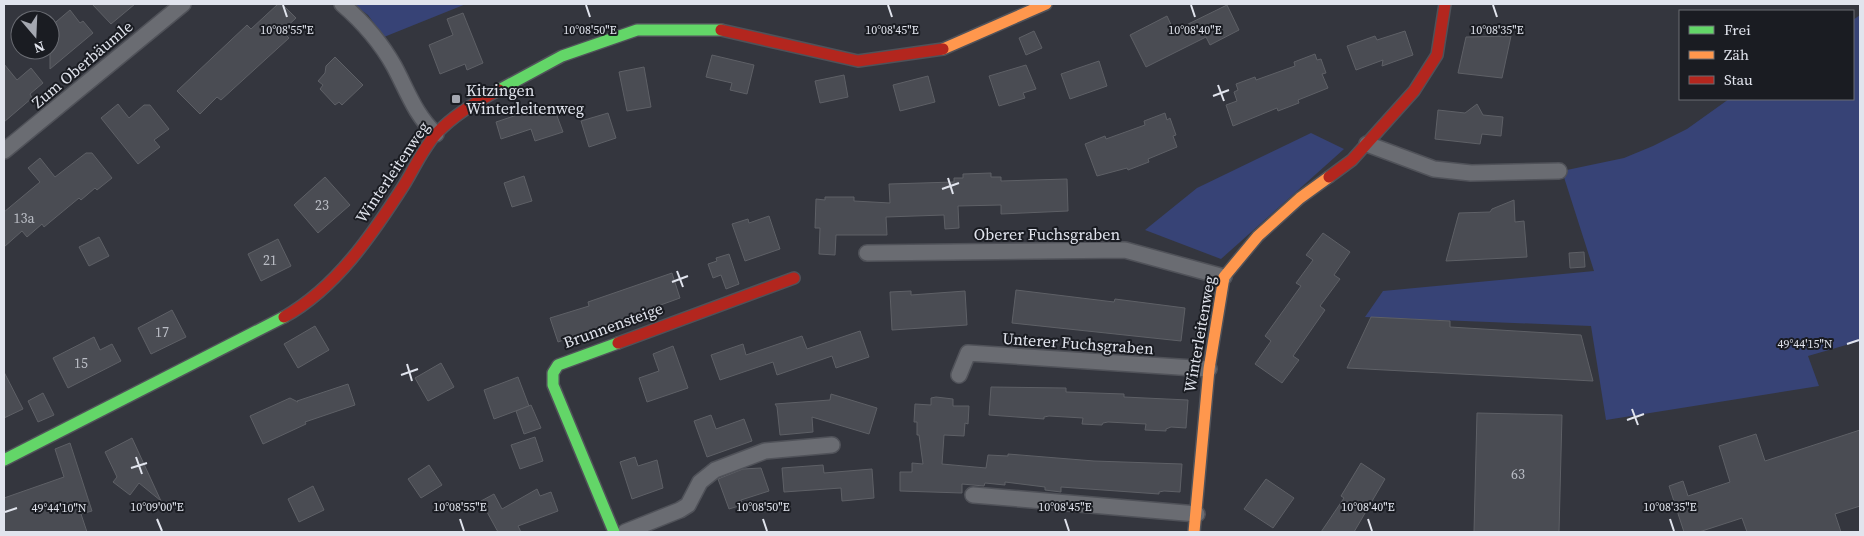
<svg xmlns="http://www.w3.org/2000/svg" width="1864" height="536" font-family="'Source Serif 4',serif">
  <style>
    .green { fill: #374376 }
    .building { fill: #4a4c53; stroke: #5e6066 }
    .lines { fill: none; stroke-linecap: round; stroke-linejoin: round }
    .street-casing { stroke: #505259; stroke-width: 18 }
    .fast-casing { stroke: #505259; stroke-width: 14 }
    .slow-casing { stroke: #505259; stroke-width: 14 }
    .jam-casing { stroke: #505259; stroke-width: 14 }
    .street { stroke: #6a6c72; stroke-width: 15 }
    .fast { stroke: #63d668; stroke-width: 11 }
    .slow { stroke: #ff974d; stroke-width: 11 }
    .jam { stroke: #b3261e; stroke-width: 11 }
    .ticks { fill: none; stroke: #e1e4ed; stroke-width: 2 }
    .poi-dot { fill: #a4a7b0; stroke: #1a1c22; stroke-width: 2 }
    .labels { text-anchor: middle; stroke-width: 4; stroke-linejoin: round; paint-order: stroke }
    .number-label { font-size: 14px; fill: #bbbec6 }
    .street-label { font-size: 16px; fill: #e1e4ed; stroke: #1a1c22 }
    .poi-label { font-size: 16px; fill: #e1e4ed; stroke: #1a1c22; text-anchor: start }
    .ticks-label { font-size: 12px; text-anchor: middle; fill: #e1e4ed; stroke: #1a1c22; stroke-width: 4; stroke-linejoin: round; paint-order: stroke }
  </style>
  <rect width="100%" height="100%" fill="#34363e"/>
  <g class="green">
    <polygon points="353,4 466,4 384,37 368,15"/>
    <polygon points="1860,15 1860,341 1808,356 1819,386 1606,420 1591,326 1365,317 1383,291 1594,271 1562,171 1624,158 1653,146 1687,129 1729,99 1853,99 1853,20"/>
    <polygon points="1311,133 1344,149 1221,259 1145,230 1197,188"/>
  </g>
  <g class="building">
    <polygon points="92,4 135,4 111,24"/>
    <polygon points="278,4 282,4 296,18 282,31 289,38 221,100 217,97 200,114 177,91 247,25 251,29"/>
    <polygon points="1227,5 1239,30 1210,45 1206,37 1146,67 1130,35 1167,16 1174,31"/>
    <polygon points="70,10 80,23 83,21 93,33 50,69 50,27"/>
    <polygon points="463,13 483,63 467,70 465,64 440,74 429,45 453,35 447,19"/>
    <polygon points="1034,31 1042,48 1026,55 1019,38"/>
    <polygon points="1405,31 1413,55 1382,66 1383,60 1356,70 1347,46 1375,36 1377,40"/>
    <polygon points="1511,36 1502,78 1458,73 1466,37"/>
    <polygon points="1315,54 1317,60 1321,59 1326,73 1322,74 1328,88 1298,100 1299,103 1278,111 1277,108 1233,126 1226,105 1237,101 1234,92 1238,90 1236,84 1255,77 1256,80 1295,66 1294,62"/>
    <polygon points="712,55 754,65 747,94 730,90 732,83 706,77"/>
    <polygon points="335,57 363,85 342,105 339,102 335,105 320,89 323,85 318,81 325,73 326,66"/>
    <polygon points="1099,61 1107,86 1070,99 1061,74"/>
    <polygon points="4,64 17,80 31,68 43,83 30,94 32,98 4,122"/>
    <polygon points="1026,65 1036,89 1023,93 1025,98 999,106 989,76"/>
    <polygon points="644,67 651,107 627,111 619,72"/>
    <polygon points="844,75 848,97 820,103 815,81"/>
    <polygon points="928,76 935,102 900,111 893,85"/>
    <polygon points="118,104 129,118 144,105 150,105 169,129 154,140 160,147 138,164 101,118"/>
    <polygon points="1477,104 1483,115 1503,117 1501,136 1482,134 1480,144 1435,139 1438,110 1465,113"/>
    <polygon points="538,108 540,113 554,108 563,132 535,141 531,129 501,139 496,122"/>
    <polygon points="608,113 616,138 589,147 581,121"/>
    <polygon points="1165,113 1167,120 1170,118 1176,135 1173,136 1177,147 1148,159 1149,162 1128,170 1127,168 1097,176 1085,144 1105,136 1106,139 1145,125 1144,121"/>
    <polygon points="86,153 92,153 112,178 97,190 95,188 81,200 79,198 44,227 42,224 27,237 22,231 4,247 4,212 40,182 28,168 40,158 55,177"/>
    <polygon points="991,173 991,177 1001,177 1001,181 1067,179 1068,211 1001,214 1001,205 958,206 959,228 945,229 944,215 886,217 887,235 836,235 835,255 819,254 820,228 815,228 816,199 825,200 825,197 854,197 854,201 890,203 889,184 954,182 954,178 963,178 963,174"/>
    <polygon points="524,176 532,201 512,207 504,183"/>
    <polygon points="325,177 350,205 318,233 294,205"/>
    <polygon points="1514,200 1515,222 1524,221 1527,257 1446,261 1459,213 1490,212 1492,209"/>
    <polygon points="769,216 780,249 745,261 732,224 748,219 749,223"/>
    <polygon points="1323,233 1350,252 1334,275 1340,279 1320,306 1325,310 1293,356 1299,360 1282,383 1255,364 1271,341 1265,336 1301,286 1296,283 1313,260 1306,255"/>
    <polygon points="99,237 109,256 89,266 79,247"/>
    <polygon points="278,239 291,266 261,281 248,254"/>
    <polygon points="1584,252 1585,267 1570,268 1569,253"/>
    <polygon points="729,254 739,284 726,289 721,275 713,278 708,264 717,261 716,258"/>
    <polygon points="672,273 680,298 558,342 550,318 589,306 588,302"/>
    <polygon points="1016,290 1114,302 1115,299 1185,308 1181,341 1012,323"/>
    <polygon points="911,291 911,295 965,291 967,325 892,330 890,292"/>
    <polygon points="172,310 186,337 151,354 138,328"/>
    <polygon points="1371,317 1450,321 1450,327 1581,335 1593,381 1347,368"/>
    <polygon points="315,326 329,350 298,368 284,344"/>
    <polygon points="860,331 869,357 836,368 832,356 777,375 773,362 720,380 711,355 743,344 746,355 802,336 807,349"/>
    <polygon points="94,337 100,350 112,344 121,361 68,388 53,358"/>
    <polygon points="673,346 688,388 647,402 639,378 659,371 653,354"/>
    <polygon points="441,363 454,387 428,401 415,378"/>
    <polygon points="4,372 23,409 4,418"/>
    <polygon points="518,377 529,406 494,419 484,390"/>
    <polygon points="348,384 355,405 305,422 306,424 263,444 250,416 290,398 298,402 297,401"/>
    <polygon points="991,387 1066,388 1066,392 1124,394 1124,397 1188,400 1186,428 1171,427 1166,429 1166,431 1145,430 1146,424 1108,422 1103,423 1102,425 1082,424 1083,418 1049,416 1044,417 1044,419 989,415"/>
    <polygon points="43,393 54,415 38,422 28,401"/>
    <polygon points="831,394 877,408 869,434 812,417 813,432 780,435 777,407 775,404 830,400"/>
    <polygon points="936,397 953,399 953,406 969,406 968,424 965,423 964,436 944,435 942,464 986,468 988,455 1008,456 1008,454 1094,461 1182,464 1180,492 1164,491 1159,492 1159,494 1061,487 1061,492 1045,490 1045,487 1005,482 1005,485 985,483 984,486 962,484 962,493 900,491 900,472 912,472 912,463 923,464 919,435 917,435 917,422 914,422 915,404 931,405 931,398"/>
    <polygon points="531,405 541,428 524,434 516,411"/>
    <polygon points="1477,413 1562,415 1559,532 1474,532"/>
    <polygon points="711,415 716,429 744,419 752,441 707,457 694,421"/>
    <polygon points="1860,430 1860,506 1835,514 1841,532 1747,532 1742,518 1699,532 1684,532 1669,486 1683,481 1688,496 1730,482 1719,446 1756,434 1765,461"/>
    <polygon points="535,437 543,461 520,469 511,445"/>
    <polygon points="132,438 161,501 139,483 130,495 113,482 117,477 105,452"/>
    <polygon points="70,443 92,511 81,514 87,532 4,532 4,498 64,477 55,449"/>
    <polygon points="635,457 638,466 657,460 663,488 632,499 620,462"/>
    <polygon points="1361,463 1385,479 1354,532 1321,532 1344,498 1341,496"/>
    <polygon points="429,465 442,485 421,498 408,479"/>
    <polygon points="823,465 824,473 872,469 874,498 842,501 841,488 784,492 782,468"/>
    <polygon points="761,468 769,491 741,500 742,505 729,509 718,479 743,469"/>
    <polygon points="1266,479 1294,498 1273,528 1244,509"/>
    <polygon points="313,486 324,510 299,522 288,499"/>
    <polygon points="537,489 540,496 551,492 558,511 518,526 521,532 498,532 481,501 494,494 502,509"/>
  </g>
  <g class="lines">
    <defs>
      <g id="street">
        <path d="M342,4C363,22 380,41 394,66C407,90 415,115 436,134"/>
        <polyline points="1367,144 1434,169 1471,173 1559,171"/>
        <polyline points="4,151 183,4"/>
        <polyline points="867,253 1125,250 1224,277"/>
        <polyline points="959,375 968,353 1209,369"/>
        <polyline points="973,495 1197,514"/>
        <polyline points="625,532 680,510 688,505 700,482 715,470 765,451 832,445"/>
      </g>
      <g id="fast">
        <polyline points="499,90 562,56 637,30 721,30"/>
        <polyline points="4,460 284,317"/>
        <polyline points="614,532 553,385 553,373 558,365 618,343"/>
      </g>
      <g id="slow">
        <polyline points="943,49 1046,4"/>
        <polyline points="1194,532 1209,369 1224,277 1258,236 1300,198 1329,177"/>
      </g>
      <g id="jam">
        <polyline points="721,30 858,61 943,49"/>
        <polyline points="1329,177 1352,160 1414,91 1437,55 1445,4"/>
        <path d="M284,317C336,288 372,235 404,185C414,169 423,148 437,133C454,115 477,101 499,90"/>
        <polyline points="618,343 794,278"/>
      </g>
    </defs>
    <use href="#street" class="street-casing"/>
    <use href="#fast" class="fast-casing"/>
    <use href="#slow" class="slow-casing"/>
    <use href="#jam" class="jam-casing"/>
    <use href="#street" class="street"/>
    <use href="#fast" class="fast"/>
    <use href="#slow" class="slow"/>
    <use href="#jam" class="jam"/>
  </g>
  <path class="ticks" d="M283,5L287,17M586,5L590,17M888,5L892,17M1191,5L1195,17M1493,5L1497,17M1218,85L1224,101M1213,96L1229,90M948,178L953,194M942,189L959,183M677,271L683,287M672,282L688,276M1847,344L1859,340M407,364L412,381M401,375L418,369M1632,409L1638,425M1627,420L1644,414M136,457L142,474M131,468L147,463M5,512L17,508M157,519L162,531M460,519L464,531M763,519L767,531M1065,519L1069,531M1368,519L1372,531M1670,519L1674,531"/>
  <rect class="poi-dot" x="451" y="94" width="10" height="10" rx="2.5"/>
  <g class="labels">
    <g class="number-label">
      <text x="322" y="210">23</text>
      <text x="24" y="223">13a</text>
      <text x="270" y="265">21</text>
      <text x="162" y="337">17</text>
      <text x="81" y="368">15</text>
      <text x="1518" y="479">63</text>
    </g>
    <g class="street-label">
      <text transform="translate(82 64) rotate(-40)" y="6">Zum Oberbäumle</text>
      <text transform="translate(392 172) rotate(-56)" y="6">Winterleitenweg</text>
      <text x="1047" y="240">Oberer Fuchsgraben</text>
      <text transform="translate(613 325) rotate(-20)" y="6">Brunnensteige</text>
      <text transform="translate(1199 334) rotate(-80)" y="6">Winterleitenweg</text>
      <text transform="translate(1078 343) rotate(4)" y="6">Unterer Fuchsgraben</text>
    </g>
    <g class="poi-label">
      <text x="466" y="96">Kitzingen<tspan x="466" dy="18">Winterleitenweg</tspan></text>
    </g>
  </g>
  <g class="ticks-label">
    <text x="287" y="34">10°08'55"E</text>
    <text x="1195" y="34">10°08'40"E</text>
    <text x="1497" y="34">10°08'35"E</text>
    <text x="590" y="34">10°08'50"E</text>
    <text x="892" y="34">10°08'45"E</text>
    <text x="1805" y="348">49°44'15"N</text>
    <text x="157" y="511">10°09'00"E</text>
    <text x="460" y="511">10°08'55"E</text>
    <text x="763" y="511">10°08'50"E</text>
    <text x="1065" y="511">10°08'45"E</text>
    <text x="1368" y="511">10°08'40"E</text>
    <text x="1670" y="511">10°08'35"E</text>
    <text x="59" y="512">49°44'10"N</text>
  </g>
  <rect width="1864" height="536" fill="none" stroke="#e1e4ed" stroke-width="10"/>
  <rect x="1679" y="10" width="175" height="90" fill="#1a1c22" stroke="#6a6c73"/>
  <rect x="1689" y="26" width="25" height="8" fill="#63d668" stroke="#6a6c73"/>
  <text x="1724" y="35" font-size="15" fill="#e1e4ed">Frei</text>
  <rect x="1689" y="51" width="25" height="8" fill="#ff974d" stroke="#6a6c73"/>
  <text x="1724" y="60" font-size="15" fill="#e1e4ed">Zäh</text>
  <rect x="1689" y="76" width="25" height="8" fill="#b3261e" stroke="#6a6c73"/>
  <text x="1724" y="85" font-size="15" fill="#e1e4ed">Stau</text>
  <g transform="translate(35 35) rotate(161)"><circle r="24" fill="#1a1c22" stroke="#6a6c73"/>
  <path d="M0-4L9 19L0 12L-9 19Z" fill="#a4a7b0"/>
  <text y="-8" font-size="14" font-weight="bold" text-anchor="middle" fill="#e1e4ed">N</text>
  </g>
</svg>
